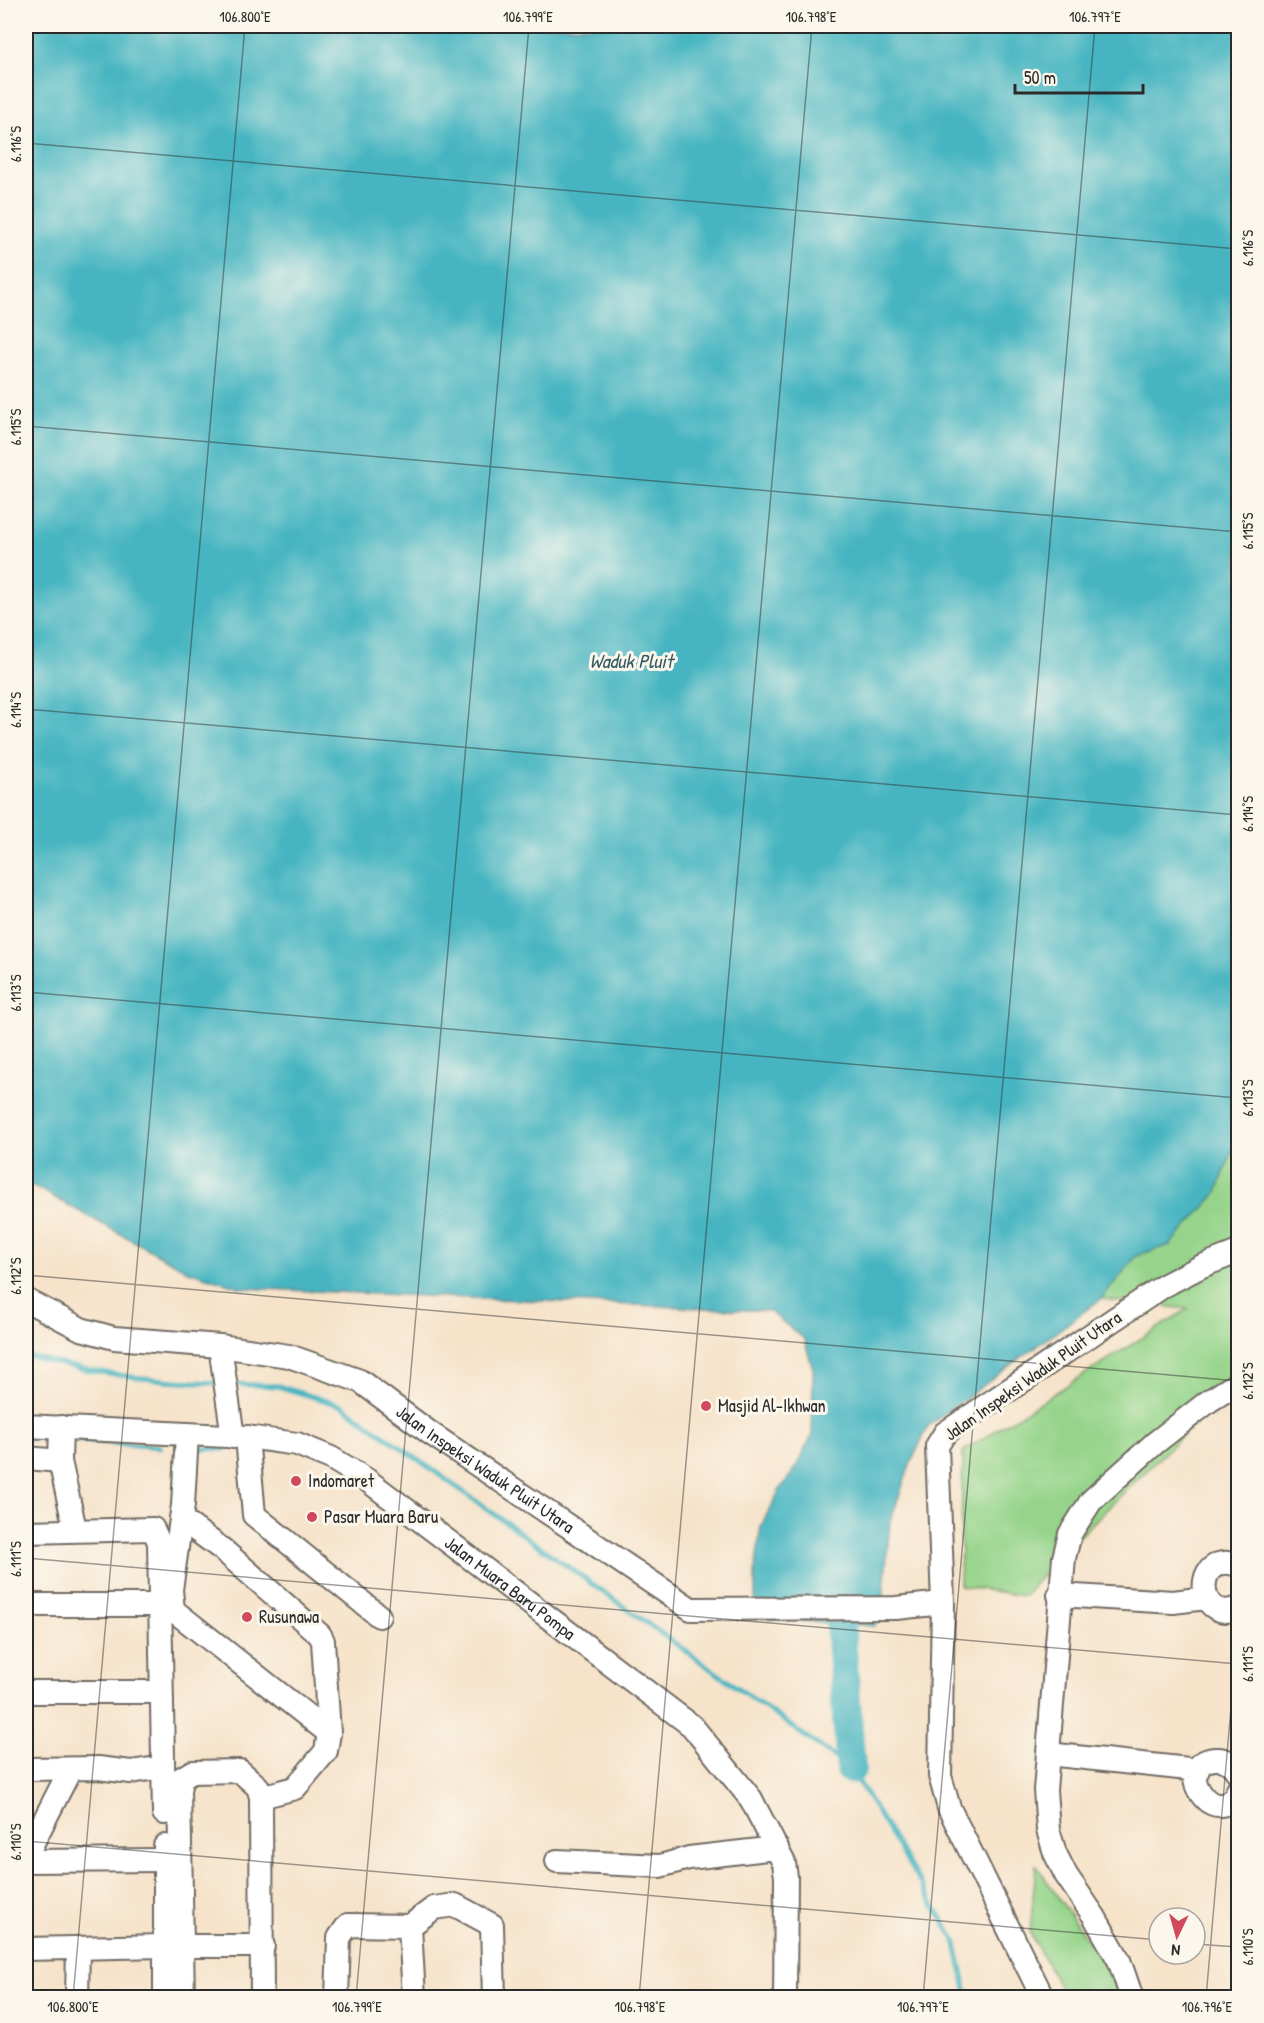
<svg xmlns="http://www.w3.org/2000/svg" width="1264" height="2023" font-family="'Patrick Hand',sans-serif">
  <style>
    .green { fill: #95d48a; stroke: #60805a; stroke-width: 1.5 }
    .water { fill: #46b5c1; stroke: #387076; stroke-width: 1.5 }
    .lines { fill: none; stroke-linecap: round; stroke-linejoin: round }
    .stream { stroke: #46b5c1; stroke-width: 5 }
    .river { stroke: #46b5c1; stroke-width: 30 }
    .minor-casing { stroke: #726b63; stroke-width: 26 }
    .minor { stroke: #fff; stroke-width: 22 }
    .ticks { fill: none; stroke: #2b2b2b; stroke-width: 1.5; stroke-opacity: 0.45 }
    .poi-dot { fill: #d1495b; stroke: #fbf7ec; stroke-width: 2 }
    .labels { text-anchor: middle; stroke-width: 6; stroke-linejoin: round; paint-order: stroke }
    .street-label { font-size: 18px; fill: #2b2b2b; stroke: #fbf7ec }
    .poi-label { font-size: 18px; fill: #2b2b2b; stroke: #fbf7ec; text-anchor: start }
    .water-label { font-size: 20px; font-style: italic; fill: #345b60; stroke: #fbf7ec }
    .neatline { fill: none; stroke: #2b2b2b; stroke-width: 2 }
    .ticks-label { font-size: 15px; text-anchor: middle; fill: #2b2b2b }
  </style>
  <rect width="100%" height="100%" fill="#fbf7ec"/>
  <filter id="ink" filterUnits="userSpaceOnUse"><feTurbulence type="fractalNoise" baseFrequency=".0167" numOctaves="2"/><feDisplacementMap in="SourceGraphic" scale="12" xChannelSelector="R" yChannelSelector="G"/><feConvolveMatrix kernelMatrix="1 2 1 2 8 2 1 2 1" color-interpolation-filters="sRGB"/></filter>
  <filter id="wash" filterUnits="userSpaceOnUse"><feTurbulence type="fractalNoise" baseFrequency=".008" numOctaves="4" result="noise"/><feDisplacementMap in="SourceGraphic" scale="24" xChannelSelector="R" yChannelSelector="G"/><feGaussianBlur stdDeviation="1.35" result="paint"/><feColorMatrix in="noise" values="0 0 0 0 0 0 0 0 0 0 0 0 0 0 0 0 0 1.4 0 .05"/><feComposite in="paint" operator="in"/></filter>
  <g filter="url(#wash)">
    <rect width="100%" height="100%" fill="#f6e3ca"/>
    <g class="green">
      <polygon points="1238,1135 1238,1381 1053,1562 1024,1596 960,1586 963,1451 1188,1309 1101,1299 1137,1255 1170,1245 1216,1194"/>
      <polygon points="1036,1865 1123,1992 1123,1997 1065,1997 1030,1933"/>
    </g>
    <polygon class="water" points="26,26 1238,26 1238,1135 1216,1194 1170,1245 1137,1255 1101,1299 928,1426 910,1465 890,1522 883,1601 875,1626 755,1618 755,1572 761,1526 779,1491 795,1469 812,1435 813,1369 804,1339 769,1311 242,1288 188,1271 26,1182"/>
    <g class="lines">
      <g class="stream">
        <path d="M26,1355C93,1374 149,1381 219,1383"/>
        <polyline points="231,1384 278,1386 343,1406 851,1769 955,1940 968,1998"/>
        <polyline points="26,1437 33,1438"/>
        <polyline points="75,1440 160,1447"/>
        <polyline points="195,1448 225,1449"/>
      </g>
      <polyline class="river" points="837,1584 851,1769"/>
    </g>
  </g>
  <g filter="url(#ink)">
    <g class="lines">
      <defs>
        <g id="minor">
          <path id="s1" d="M26,1300L81,1329L114,1338L220,1346L289,1356L360,1381L430,1433L691,1609L896,1608L943,1603"/>
          <polyline points="220,1346 233,1437"/>
          <path id="s2" d="M26,1426L247,1437L297,1444L331,1458L367,1480L692,1726L751,1799L784,1863L786,1877L785,1998"/>
          <polyline points="187,1434 183,1505 171,1590 173,1610 329,1733"/>
          <polyline points="247,1437 254,1515 379,1616"/>
          <polyline points="26,1458 60,1461 61,1427"/>
          <polyline points="60,1461 75,1529"/>
          <polyline points="181,1519 223,1550 320,1635 323,1641 329,1733 326,1751 295,1788 261,1797 258,1787 240,1771 192,1772 182,1778 179,1790 183,1998"/>
          <polyline points="26,1532 153,1529 159,1542 164,1813"/>
          <path d="M1238,1565C1192,1549 1195,1626 1238,1608"/>
          <polyline points="1059,1595 1173,1602 1206,1598"/>
          <polyline points="26,1605 158,1605 171,1602"/>
          <polyline points="26,1692 161,1692"/>
          <polyline points="1048,1754 1198,1770"/>
          <polyline points="26,1769 98,1768 131,1772 163,1767"/>
          <path d="M1238,1773C1233,1764 1226,1758 1215,1759C1168,1763 1216,1836 1238,1790"/>
          <polyline points="261,1797 262,1998"/>
          <polyline points="165,1846 165,1998"/>
          <polyline points="26,1856 70,1770"/>
          <polyline points="26,1861 165,1860"/>
          <polyline points="557,1861 660,1866 689,1858 777,1848"/>
          <polyline points="410,1926 414,1998"/>
          <polyline points="181,1946 263,1946"/>
          <polyline points="26,1949 165,1946"/>
          <polyline points="77,1998 78,1948"/>
          <polyline points="337,1998 339,1938 348,1925 410,1926 434,1908 455,1905 492,1925 494,1998"/>
          <polyline points="1043,1998 949,1808 940,1776 943,1603 937,1446 945,1433 1165,1285 1202,1266 1238,1252"/>
          <polyline points="1132,1998 1119,1960 1094,1916 1066,1875 1055,1853 1048,1830 1045,1790 1064,1558 1070,1534 1091,1501 1155,1443 1209,1401 1238,1383"/>
        </g>
      </defs>
      <use href="#minor" class="minor-casing"/>
      <use href="#minor" class="minor"/>
    </g>
  </g>
  <path class="ticks" d="M26,143L1238,249M26,426L1238,532M26,709L1238,815M26,992L1238,1098M26,1275L1238,1381M26,1558L1238,1664M26,1841L1159,1940M1195,1944L1238,1947M73,1998L245,26M356,1998L529,26M639,1998L812,26M923,1998L1095,26M1206,1998L1238,1626"/>
  <g class="poi-dot">
    <circle cx="706" cy="1406" r="6"/>
    <circle cx="296" cy="1481" r="6"/>
    <circle cx="312" cy="1517" r="6"/>
    <circle cx="247" cy="1617" r="6"/>
  </g>
  <g class="labels">
    <g class="street-label">
      <text transform="translate(1033 1376) rotate(-35)" y="6">Jalan Inspeksi Waduk Pluit Utara</text>
      <text dy="6" stroke="none"><textPath href="#s1" startOffset="501">Jalan Inspeksi Waduk Pluit Utara</textPath></text>
      <text dy="6" stroke="none"><textPath href="#s2" startOffset="530">Jalan Muara Baru Pompa</textPath></text>
    </g>
    <g class="poi-label">
      <text x="718" y="1412">Masjid Al-Ikhwan</text>
      <text x="308" y="1487">Indomaret</text>
      <text x="324" y="1523">Pasar Muara Baru</text>
      <text x="259" y="1623">Rusunawa</text>
    </g>
    <g class="water-label">
      <text x="631" y="668">Waduk Pluit</text>
    </g>
  </g>
  <rect width="1264" height="2023" fill="none" stroke="#fbf7ec" stroke-width="66"/>
  <g transform="translate(1177 1936) rotate(185)"><circle r="28" fill="#fbf7ec" stroke="#a8a59f" stroke-width="1.5"/>
  <path d="M0-4.5L10 22L0 15L-10 22Z" fill="#d1495b"/>
  <text y="-9" font-size="16" font-weight="bold" text-anchor="middle" fill="#2b2b2b">N</text>
  </g>
  <path d="M1015 84v9h128v-9" fill="none" stroke="#2b2b2b" stroke-width="3"/>
  <text x="1024" y="84" font-size="18" fill="#2b2b2b" stroke="#fbf7ec" stroke-width="4.5" paint-order="stroke">50 m</text>
  <rect x="33" y="33" width="1198" height="1957" class="neatline"/>
  <g class="ticks-label">
    <text x="245" y="22">106.800°E</text>
    <text x="528" y="22">106.799°E</text>
    <text x="811" y="22">106.798°E</text>
    <text x="1095" y="22">106.797°E</text>
    <text transform="translate(16 144) rotate(-90)" y="5">6.116°S</text>
    <text transform="translate(1248 248) rotate(-90)" y="5">6.116°S</text>
    <text transform="translate(16 427) rotate(-90)" y="5">6.115°S</text>
    <text transform="translate(1248 531) rotate(-90)" y="5">6.115°S</text>
    <text transform="translate(16 710) rotate(-90)" y="5">6.114°S</text>
    <text transform="translate(1248 814) rotate(-90)" y="5">6.114°S</text>
    <text transform="translate(16 993) rotate(-90)" y="5">6.113°S</text>
    <text transform="translate(1248 1098) rotate(-90)" y="5">6.113°S</text>
    <text transform="translate(16 1276) rotate(-90)" y="5">6.112°S</text>
    <text transform="translate(1248 1381) rotate(-90)" y="5">6.112°S</text>
    <text transform="translate(16 1559) rotate(-90)" y="5">6.111°S</text>
    <text transform="translate(1248 1664) rotate(-90)" y="5">6.111°S</text>
    <text transform="translate(16 1842) rotate(-90)" y="5">6.110°S</text>
    <text transform="translate(1248 1947) rotate(-90)" y="5">6.110°S</text>
    <text x="73" y="2012">106.800°E</text>
    <text x="357" y="2012">106.799°E</text>
    <text x="640" y="2012">106.798°E</text>
    <text x="923" y="2012">106.797°E</text>
    <text x="1207" y="2012">106.796°E</text>
  </g>
</svg>
